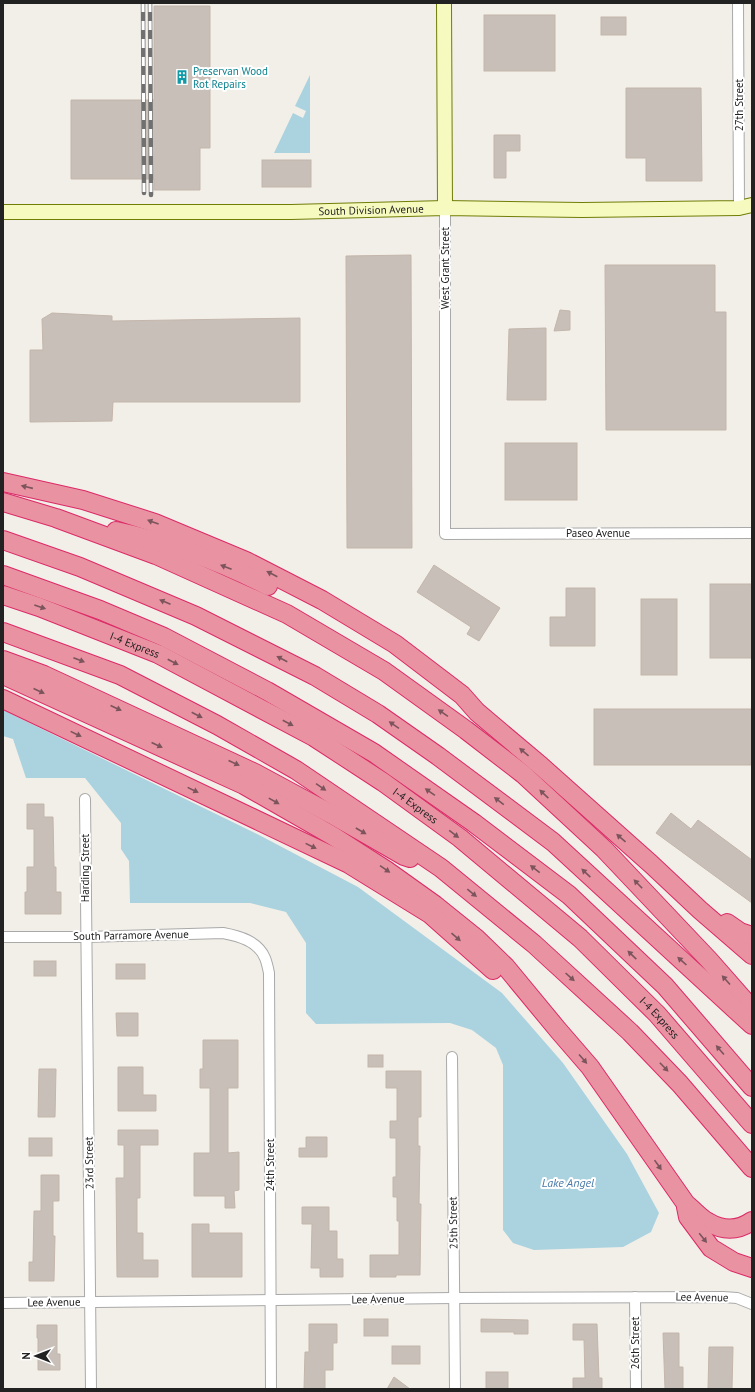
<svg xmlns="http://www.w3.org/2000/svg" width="755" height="1392" font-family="'PT Sans',sans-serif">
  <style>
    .water { fill: #aad3df }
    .building { fill: #c7bfb8; stroke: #c4b6ab }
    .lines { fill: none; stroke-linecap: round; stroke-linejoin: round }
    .street-casing { stroke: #a9a9a9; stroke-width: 12 }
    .secondary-casing { stroke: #707d05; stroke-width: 16 }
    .highway-casing { stroke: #dc2a67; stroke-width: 20 }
    .street { stroke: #fff; stroke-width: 10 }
    .secondary { stroke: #f7fabf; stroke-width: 14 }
    .highway { stroke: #e892a2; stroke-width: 18 }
    .rail-casing { stroke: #707070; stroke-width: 4.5 }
    .rail { stroke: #fff; stroke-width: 3; stroke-dasharray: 9; stroke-linecap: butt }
    .oneway { fill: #7b545c }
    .labels { text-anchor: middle; stroke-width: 4; stroke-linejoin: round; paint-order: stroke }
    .culture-label { font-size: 11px; fill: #0d838f; stroke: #fff; text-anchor: start }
    .street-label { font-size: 11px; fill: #222; stroke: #fff }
    .water-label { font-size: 12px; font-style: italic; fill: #4a7aab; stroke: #fff }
  </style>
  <rect width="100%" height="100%" fill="#f2efe9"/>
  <g class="water">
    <polygon points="310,75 310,153 274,153 293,113 303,118 306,111 295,106"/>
    <polygon points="3,710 259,835 358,887 502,993 563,1063 627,1154 659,1213 651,1232 623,1247 534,1250 513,1243 503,1230 503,1065 496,1048 472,1030 450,1023 316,1024 306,1013 306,943 286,912 250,903 130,903 129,861 121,849 121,823 85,778 26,778 13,739 3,736"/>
  </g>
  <g class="building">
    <polygon points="154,6 210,6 210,148 200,148 200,190 154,190 154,179 71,179 71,100 154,100"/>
    <rect x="484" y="15" width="71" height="56"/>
    <rect x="601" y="17" width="25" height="18"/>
    <polygon points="626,88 701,88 702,181 646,181 646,158 626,158"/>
    <polygon points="494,135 520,135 520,151 506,151 506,178 494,178"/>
    <rect x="262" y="160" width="49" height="27"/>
    <polygon points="411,255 412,548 347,548 346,256"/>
    <polygon points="605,265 715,265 715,312 726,312 726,430 606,430"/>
    <polygon points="560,310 570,311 570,330 554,331"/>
    <polygon points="52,313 112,316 112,321 300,318 300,402 113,402 112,421 30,422 30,350 43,350 42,319"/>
    <polygon points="546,328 546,400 507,400 509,329"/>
    <rect x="505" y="443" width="72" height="57"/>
    <polygon points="434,565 500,608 479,641 467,634 471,627 417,592"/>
    <rect x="710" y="584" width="42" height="74"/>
    <polygon points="566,588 595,588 595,646 550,646 550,617 566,617"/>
    <rect x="641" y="599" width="36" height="76"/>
    <rect x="594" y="709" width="158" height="56"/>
    <polygon points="27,804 44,804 44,817 53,817 54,867 56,867 56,892 61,892 61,914 25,914 25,892 27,892 27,867 34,867 34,829 27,829"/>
    <polygon points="671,813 691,829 698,820 752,860 752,903 656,833"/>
    <rect x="34" y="961" width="22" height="15"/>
    <rect x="116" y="964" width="29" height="15"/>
    <polygon points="116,1013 138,1013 138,1036 117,1036"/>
    <polygon points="203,1040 238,1040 238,1088 228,1088 228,1153 239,1152 239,1190 234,1191 235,1208 225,1208 225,1196 194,1196 194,1153 210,1153 210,1088 200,1088 200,1069 203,1069"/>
    <rect x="368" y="1055" width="15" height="12"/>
    <polygon points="118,1067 143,1067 143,1095 156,1095 156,1111 118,1111"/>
    <polygon points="39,1069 56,1069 55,1117 38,1117"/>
    <polygon points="386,1071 421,1071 421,1117 418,1117 418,1146 420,1146 419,1204 421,1204 420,1275 396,1275 396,1277 370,1277 370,1255 399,1255 399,1221 397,1221 397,1197 393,1197 393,1177 396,1177 396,1138 390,1138 390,1121 397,1121 397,1088 386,1088"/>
    <polygon points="118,1130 158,1130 158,1145 140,1145 140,1198 137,1198 137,1233 143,1233 143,1260 158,1260 158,1277 117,1277 116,1178 124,1178 124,1145 118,1145"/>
    <polygon points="306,1137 327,1137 327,1157 299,1157 299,1148 306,1148"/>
    <rect x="29" y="1138" width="23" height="18"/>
    <polygon points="41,1175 59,1175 59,1201 53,1201 53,1236 55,1236 54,1281 29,1281 29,1262 33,1262 34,1211 41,1211"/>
    <polygon points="302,1207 329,1207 329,1231 337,1231 337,1259 343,1259 343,1277 320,1277 320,1268 311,1268 312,1224 302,1224"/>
    <polygon points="192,1224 209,1224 209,1233 242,1233 242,1277 192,1277"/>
    <rect x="364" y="1319" width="24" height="17"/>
    <polygon points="481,1319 528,1320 528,1334 514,1334 514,1332 481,1332"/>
    <polygon points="309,1324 337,1324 337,1343 333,1343 333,1370 325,1370 325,1389 304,1389 305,1352 309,1352"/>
    <polygon points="573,1324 597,1324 599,1378 602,1378 602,1389 573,1389 573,1378 585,1378 584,1340 573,1340"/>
    <polygon points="37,1325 57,1325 57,1354 60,1354 60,1370 38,1370 38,1338 37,1338"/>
    <polygon points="663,1333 679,1333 679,1367 683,1367 683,1389 665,1389"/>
    <rect x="392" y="1346" width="28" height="18"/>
    <polygon points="709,1347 733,1347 732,1389 708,1389"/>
    <rect x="486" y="1372" width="22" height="17"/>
    <polygon points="394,1377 410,1389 387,1389"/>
  </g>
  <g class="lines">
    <defs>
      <g id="street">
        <polyline points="738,3 739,208"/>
        <polyline points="445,208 445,534 752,533"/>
        <polyline points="85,799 91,1389"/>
        <path d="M3,937H86L223,933C239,936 258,941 265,958C267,963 268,968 269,973L271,1389"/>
        <polyline points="452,1057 455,1389"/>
        <polyline points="635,1297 636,1389"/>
        <polyline points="3,1303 454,1298 723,1297 737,1298 752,1304"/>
      </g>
      <g id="secondary">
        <polyline points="444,3 445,208"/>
        <path id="s1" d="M3,212H291L445,208L582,210L739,208L752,205"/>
      </g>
      <g id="highway">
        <polyline points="3,482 83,500 155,523 246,561 322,600 395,644 462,695 477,712 541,766 651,864 700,910 752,955"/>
        <polyline points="3,502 56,518 156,555 287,614 384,671 466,730 523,774 604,849 709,960 752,1009"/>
        <path d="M116,531C167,542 221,562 268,586"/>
        <polyline points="3,540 80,567 196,616 315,676 378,714 438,756 553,842 752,1025"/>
        <polyline points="3,575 100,610 164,637 267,691 374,753 474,823 569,895 665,986 752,1087"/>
        <path id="s2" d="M3,595L39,607L158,654L314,737L383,782L460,838L580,938L657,1014L752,1124"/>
        <polyline points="3,632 120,675 217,725 296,770 441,868 534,944 630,1032 680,1084 752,1168"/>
        <polyline points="3,660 44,675 255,773 331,814 404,856 410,858"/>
        <path d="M3,675L244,785L333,836L386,870L435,905L476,938L506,967L558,1030L590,1067L686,1204C694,1210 700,1218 708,1222C723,1231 738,1231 752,1221"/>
        <polyline points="3,699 349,864 430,914 493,970"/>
        <polyline points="727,923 740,932 752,936"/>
        <polyline points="686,1207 688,1217 711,1248 734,1262 752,1268"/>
      </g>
    </defs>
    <use href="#street" class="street-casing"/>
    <use href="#secondary" class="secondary-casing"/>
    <use href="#highway" class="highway-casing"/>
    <use href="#street" class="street"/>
    <use href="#secondary" class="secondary"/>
    <use href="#highway" class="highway"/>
    <defs>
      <g id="rail">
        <polyline points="143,3 144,193"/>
        <polyline points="150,3 151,195"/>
      </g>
    </defs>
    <use href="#rail" class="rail-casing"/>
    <use href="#rail" class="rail"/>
  </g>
  <defs><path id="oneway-solid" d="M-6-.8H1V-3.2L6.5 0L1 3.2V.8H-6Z"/></defs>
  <g class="oneway">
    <use href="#oneway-solid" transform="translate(27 487) rotate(-167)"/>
    <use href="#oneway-solid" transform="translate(153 522) rotate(-160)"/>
    <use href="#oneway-solid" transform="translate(226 567) rotate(-159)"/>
    <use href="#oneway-solid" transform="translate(272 574) rotate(-153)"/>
    <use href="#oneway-solid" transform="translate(165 602) rotate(-157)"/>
    <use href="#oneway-solid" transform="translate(40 607) rotate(19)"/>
    <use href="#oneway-solid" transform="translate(282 659) rotate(-152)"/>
    <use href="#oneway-solid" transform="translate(79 660) rotate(21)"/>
    <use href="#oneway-solid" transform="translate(173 662) rotate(28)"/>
    <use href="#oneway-solid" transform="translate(39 691) rotate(24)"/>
    <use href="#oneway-solid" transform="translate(116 708) rotate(25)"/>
    <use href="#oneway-solid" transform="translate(443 713) rotate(-145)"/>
    <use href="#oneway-solid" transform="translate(197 715) rotate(27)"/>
    <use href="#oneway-solid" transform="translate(288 723) rotate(28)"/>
    <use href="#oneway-solid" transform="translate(394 725) rotate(-146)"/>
    <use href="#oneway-solid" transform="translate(76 734) rotate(26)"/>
    <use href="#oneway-solid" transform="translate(157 745) rotate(25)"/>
    <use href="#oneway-solid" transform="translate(524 752) rotate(-140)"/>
    <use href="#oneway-solid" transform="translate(234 763) rotate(25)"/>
    <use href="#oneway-solid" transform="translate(321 787) rotate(34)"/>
    <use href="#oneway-solid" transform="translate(193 790) rotate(26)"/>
    <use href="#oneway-solid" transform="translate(430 792) rotate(-145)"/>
    <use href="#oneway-solid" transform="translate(544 794) rotate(-137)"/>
    <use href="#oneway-solid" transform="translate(274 801) rotate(29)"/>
    <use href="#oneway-solid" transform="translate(499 801) rotate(-143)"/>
    <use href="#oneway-solid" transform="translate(361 831) rotate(30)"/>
    <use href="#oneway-solid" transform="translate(454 834) rotate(37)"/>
    <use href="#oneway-solid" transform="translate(621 838) rotate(-139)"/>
    <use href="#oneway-solid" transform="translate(311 846) rotate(26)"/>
    <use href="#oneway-solid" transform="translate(385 869) rotate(34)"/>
    <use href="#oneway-solid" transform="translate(535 869) rotate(-142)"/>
    <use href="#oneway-solid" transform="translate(586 873) rotate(-137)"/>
    <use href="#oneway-solid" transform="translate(638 884) rotate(-134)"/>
    <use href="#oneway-solid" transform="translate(472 893) rotate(39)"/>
    <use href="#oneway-solid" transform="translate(456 937) rotate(41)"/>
    <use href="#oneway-solid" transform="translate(632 955) rotate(-136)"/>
    <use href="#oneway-solid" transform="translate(682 961) rotate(-138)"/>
    <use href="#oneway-solid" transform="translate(570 977) rotate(42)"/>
    <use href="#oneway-solid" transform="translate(726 980) rotate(-132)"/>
    <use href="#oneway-solid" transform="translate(720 1050) rotate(-131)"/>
    <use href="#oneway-solid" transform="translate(583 1059) rotate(49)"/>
    <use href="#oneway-solid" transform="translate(664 1067) rotate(46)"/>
    <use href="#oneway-solid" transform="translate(658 1165) rotate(55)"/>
    <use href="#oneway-solid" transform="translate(703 1238) rotate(51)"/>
  </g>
  <defs>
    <symbol id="building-bare" viewBox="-9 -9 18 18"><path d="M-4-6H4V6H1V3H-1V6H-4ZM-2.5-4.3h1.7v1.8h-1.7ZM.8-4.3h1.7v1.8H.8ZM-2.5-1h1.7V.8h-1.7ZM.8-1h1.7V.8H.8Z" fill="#0f9aa8" stroke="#fff" stroke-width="2.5" paint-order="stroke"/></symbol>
  </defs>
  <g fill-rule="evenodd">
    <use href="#building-bare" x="172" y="67" width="20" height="20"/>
  </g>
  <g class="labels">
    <g class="culture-label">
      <text x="193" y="75">Preservan Wood<tspan x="193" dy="13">Rot Repairs</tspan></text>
    </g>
    <g class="street-label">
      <text transform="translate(739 105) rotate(-90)" y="4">27th Street</text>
      <text dy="4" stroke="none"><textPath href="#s1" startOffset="368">South Division Avenue</textPath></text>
      <text transform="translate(445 268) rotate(-90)" y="4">West Grant Street</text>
      <text x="598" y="537">Paseo Avenue</text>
      <text dy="4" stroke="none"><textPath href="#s2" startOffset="141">I-4 Express</textPath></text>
      <text dy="4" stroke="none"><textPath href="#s2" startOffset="465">I-4 Express</textPath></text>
      <text transform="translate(85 868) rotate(-90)" y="4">Harding Street</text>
      <text transform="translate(131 935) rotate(-1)" y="4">South Parramore Avenue</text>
      <text dy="4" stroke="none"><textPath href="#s2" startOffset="789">I-4 Express</textPath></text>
      <text transform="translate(89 1163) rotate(-91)" y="4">23rd Street</text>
      <text transform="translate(270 1165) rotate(-90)" y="4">24th Street</text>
      <text transform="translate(453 1223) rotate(-91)" y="4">25th Street</text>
      <text transform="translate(702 1297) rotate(1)" y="4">Lee Avenue</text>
      <text transform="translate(378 1299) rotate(-1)" y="4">Lee Avenue</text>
      <text transform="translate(54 1302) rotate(-1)" y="4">Lee Avenue</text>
      <text transform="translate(635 1343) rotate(-90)" y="4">26th Street</text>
    </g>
    <g class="water-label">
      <text x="568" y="1187">Lake Angel</text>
    </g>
  </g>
  <rect width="755" height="1392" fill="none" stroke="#222222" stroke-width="8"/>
  <g transform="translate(36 1356) rotate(270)" stroke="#ffffff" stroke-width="3" paint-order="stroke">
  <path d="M0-3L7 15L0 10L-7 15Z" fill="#222222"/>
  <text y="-6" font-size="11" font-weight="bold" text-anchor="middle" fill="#222222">N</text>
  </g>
</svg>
